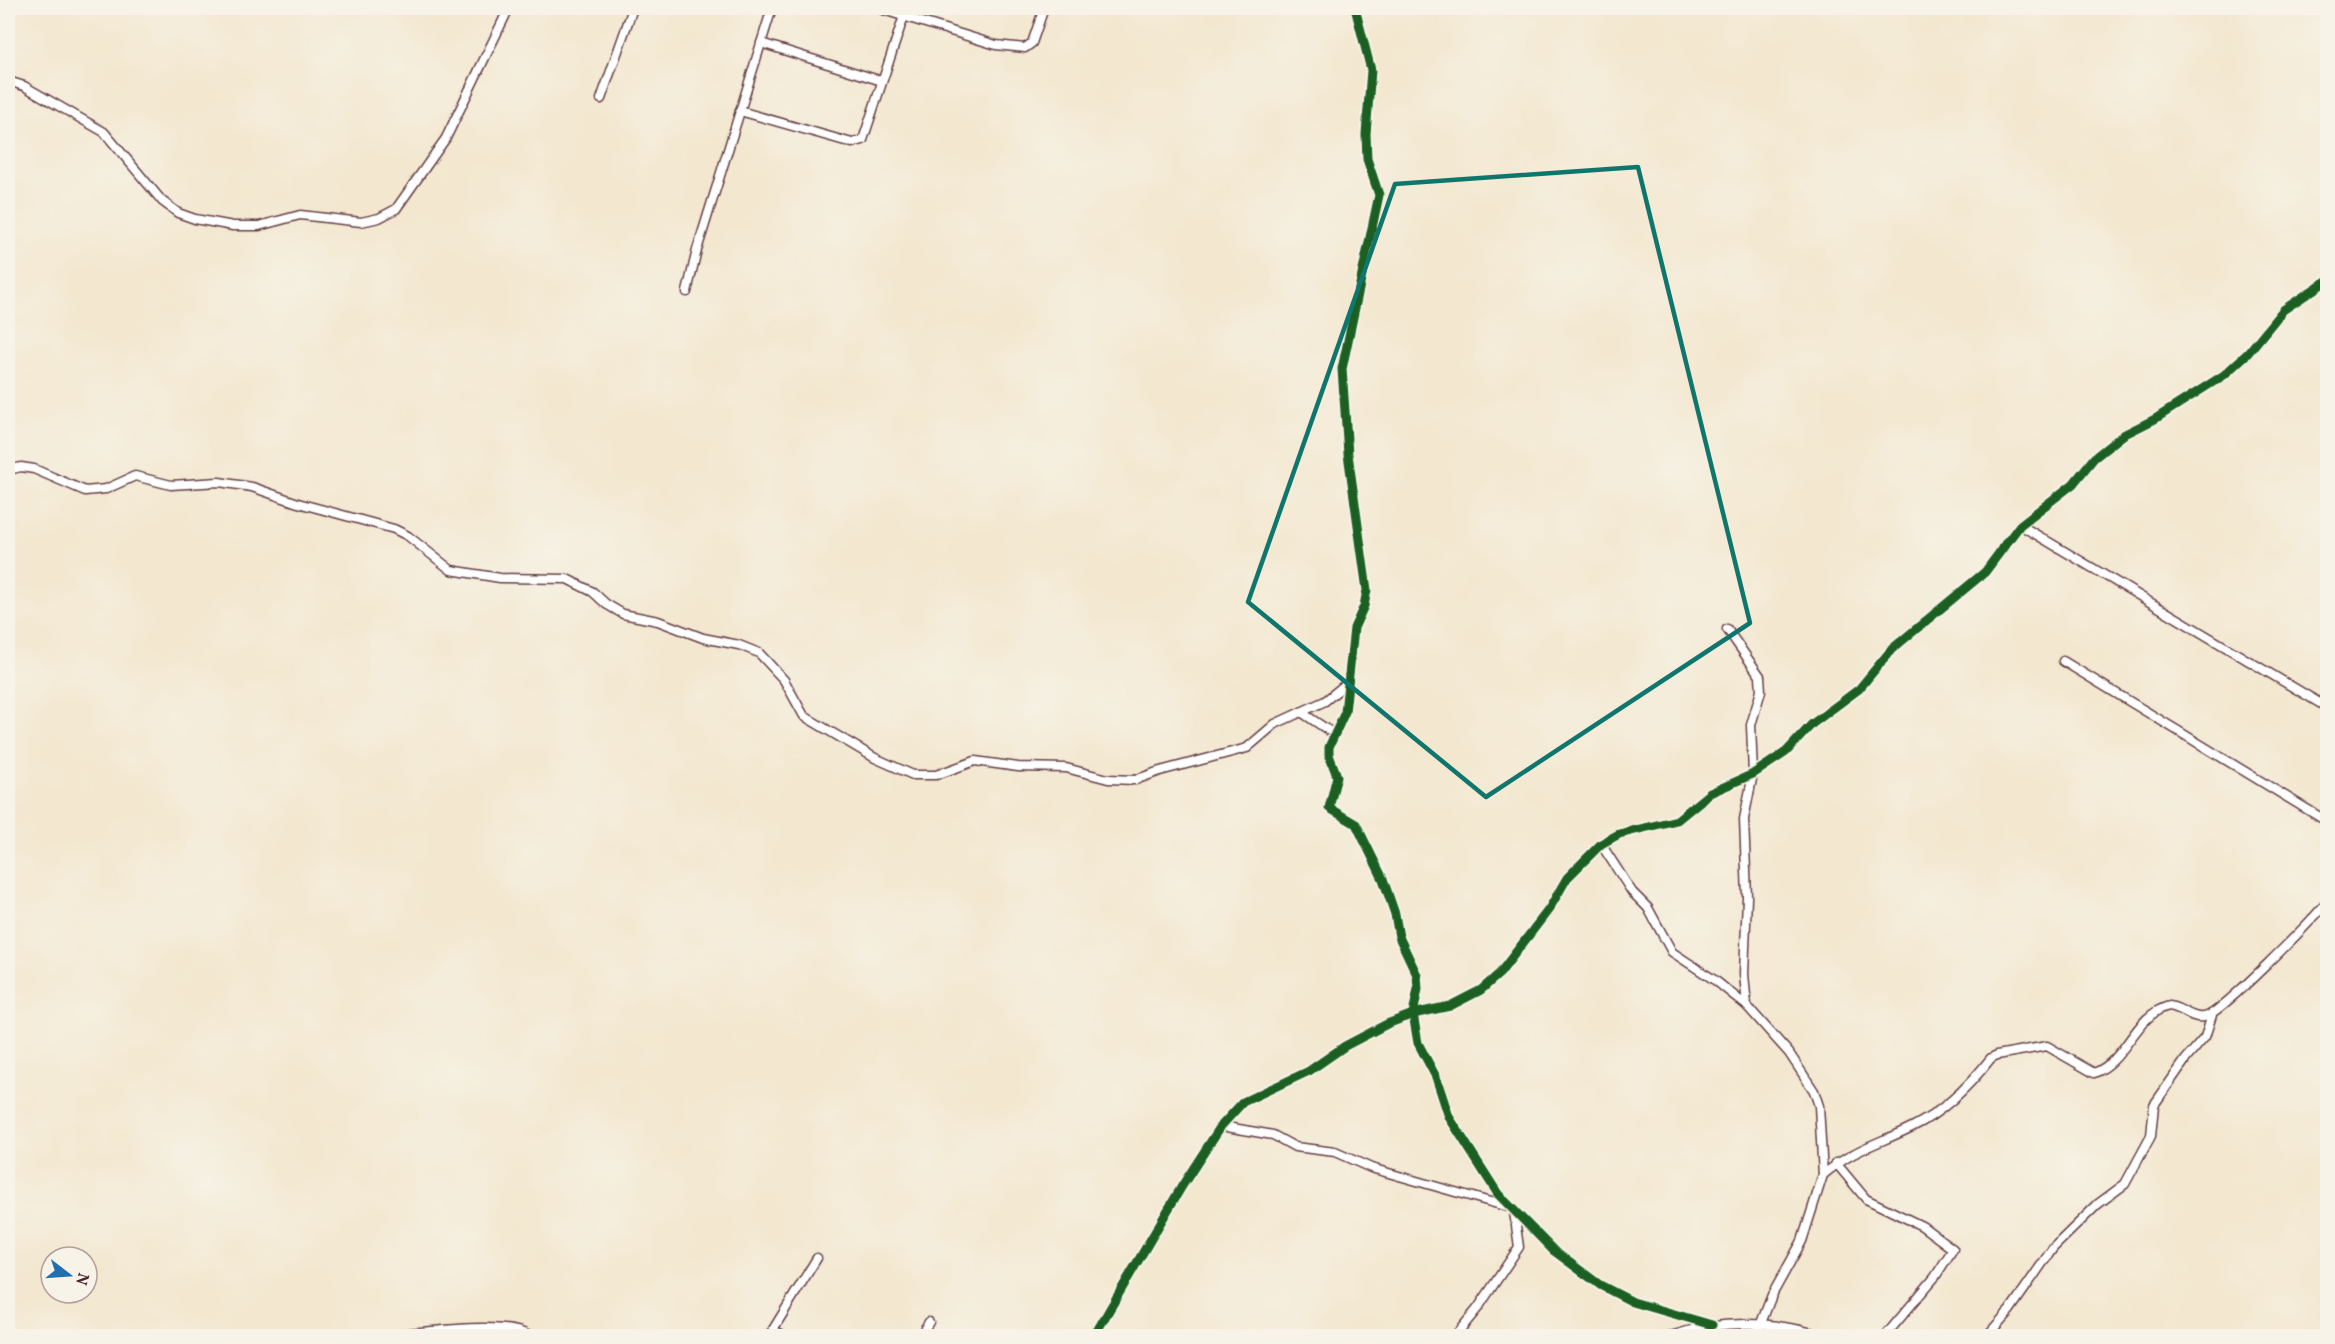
<svg xmlns="http://www.w3.org/2000/svg" width="2335" height="1344" font-family="Vollkorn,serif">
  <style>
    .lines { fill: none; stroke-linecap: round; stroke-linejoin: round }
    .minor-casing { stroke: #633d44; stroke-width: 11 }
    .minor { stroke: #fff; stroke-width: 8 }
    .cycleway-casing { stroke: #f7f3e8; stroke-width: 13 }
    .cycleway { stroke: #1b5e20; stroke-width: 9 }
    .marked { fill: none; stroke: #0f766e; stroke-width: 4.5; stroke-linejoin: round }
  </style>
  <rect width="100%" height="100%" fill="#f7f3e8"/>
  <filter id="ink" filterUnits="userSpaceOnUse"><feTurbulence type="fractalNoise" baseFrequency=".0167" numOctaves="2"/><feDisplacementMap in="SourceGraphic" scale="12" xChannelSelector="R" yChannelSelector="G"/><feConvolveMatrix kernelMatrix="1 2 1 2 8 2 1 2 1" color-interpolation-filters="sRGB"/></filter>
  <filter id="wash" filterUnits="userSpaceOnUse"><feTurbulence type="fractalNoise" baseFrequency=".008" numOctaves="4" result="noise"/><feDisplacementMap in="SourceGraphic" scale="24" xChannelSelector="R" yChannelSelector="G"/><feGaussianBlur stdDeviation="1.35" result="paint"/><feColorMatrix in="noise" values="0 0 0 0 0 0 0 0 0 0 0 0 0 0 0 0 0 1.4 0 .05"/><feComposite in="paint" operator="in"/></filter>
  <g filter="url(#wash)">
    <rect width="100%" height="100%" fill="#f3e7cf"/>
  </g>
  <g filter="url(#ink)">
    <g class="lines">
      <defs>
        <g id="minor">
          <polyline points="877,8 996,45 1025,48 1032,43 1044,8"/>
          <polyline points="1355,8 1371,70 1366,134 1367,159 1379,195 1342,369 1348,454 1367,590 1364,606 1354,628 1345,712 1329,747 1329,755 1337,776 1329,808 1356,824 1383,879 1395,914 1399,937 1417,975 1418,989 1413,1014 1418,1043 1436,1077 1449,1117 1498,1194 1554,1251 1600,1285 1633,1302 1712,1325"/>
          <polyline points="761,43 882,81"/>
          <polyline points="8,81 24,86 104,132 162,201 178,213 195,219 233,226 259,226 300,215 361,222 379,218 396,209 446,138 509,8"/>
          <polyline points="601,99 633,8"/>
          <polyline points="740,111 852,143 863,140 904,16"/>
          <polyline points="687,292 697,250 772,8"/>
          <polyline points="8,470 21,467 34,469 85,491 106,489 135,476 171,485 219,482 252,487 298,503 394,529 408,536 451,570 500,578 567,579 593,592 606,604 623,614 658,621 703,638 739,645 759,653 784,680 804,716 875,758 913,775 936,775 975,761 1018,767 1066,768 1108,779 1135,780 1160,771 1247,748 1275,724 1325,701 1348,682"/>
          <polyline points="2020,525 2328,708"/>
          <polyline points="1727,629 1760,676 1761,691 1751,725 1753,774 1744,819 1747,897 1744,974 1747,1006"/>
          <polyline points="2063,661 2328,822"/>
          <polyline points="1301,712 1334,734"/>
          <polyline points="1601,844 1632,892 1648,908 1672,952 1716,981 1747,1006 1789,1053 1814,1091 1819,1106 1823,1175 1802,1241 1772,1295 1756,1336"/>
          <polyline points="1221,1126 1273,1135 1295,1147 1335,1152 1371,1168 1508,1207"/>
          <polyline points="1836,1163 1866,1199 1922,1226 1953,1249 1935,1277 1885,1336"/>
          <path d="M1823,1175C1855,1148 1876,1145 1912,1127C1943,1112 1970,1085 1991,1058L1997,1055L2047,1046L2094,1073C2127,1061 2134,1015 2169,1006C2181,1007 2191,1019 2204,1017C2220,1015 2313,919 2328,901"/>
          <polyline points="773,1330 785,1336"/>
          <path d="M396,1336L408,1333C435,1331 508,1321 529,1336"/>
          <polyline points="769,1336 817,1258"/>
          <polyline points="920,1336 929,1322"/>
          <polyline points="1094,1336 1182,1186 1221,1126 1243,1102 1309,1071 1345,1046 1387,1024 1413,1014 1450,1006 1481,990 1500,973 1549,909 1567,878 1601,844 1619,834 1677,820 1710,793 1753,774 1786,752 1812,724 1859,689 1892,649 1985,572 2020,525 2073,484 2094,458 2123,435 2155,419 2224,375 2248,353 2283,310 2328,280"/>
          <polyline points="1455,1336 1478,1308 1519,1247 1514,1212"/>
          <path d="M1671,1336C1717,1320 1775,1320 1822,1336"/>
          <polyline points="1987,1336 2010,1310 2053,1248 2098,1204 2125,1184 2151,1136 2154,1105 2186,1059 2205,1037 2212,1015"/>
        </g>
      </defs>
      <use href="#minor" class="minor-casing"/>
      <use href="#minor" class="minor"/>
      <defs>
        <g id="cycleway">
          <polyline points="1355,8 1371,70 1366,134 1367,159 1379,195 1342,369 1348,454 1367,590 1364,606 1354,628 1345,712 1329,747 1329,755 1337,776 1329,808 1356,824 1383,879 1395,914 1399,937 1417,975 1418,989 1413,1014 1418,1043 1436,1077 1449,1117 1498,1194 1554,1251 1600,1285 1633,1302 1712,1325"/>
          <polyline points="1094,1336 1182,1186 1221,1126 1243,1102 1309,1071 1345,1046 1387,1024 1413,1014 1450,1006 1481,990 1500,973 1549,909 1567,878 1601,844 1619,834 1677,820 1710,793 1753,774 1786,752 1812,724 1859,689 1892,649 1985,572 2020,525 2073,484 2094,458 2123,435 2155,419 2224,375 2248,353 2283,310 2328,280"/>
        </g>
      </defs>
      <use href="#cycleway" class="cycleway-casing"/>
      <use href="#cycleway" class="cycleway"/>
    </g>
  </g>
  <path class="marked" d="M1638,167L1750,623L1486,797L1248,602L1395,184Z"/>
  <rect width="2335" height="1344" fill="none" stroke="#f7f3e8" stroke-width="30"/>
  <g transform="translate(69 1275) rotate(107)"><circle r="28" fill="#f7f3e8" stroke="#b29e9c" stroke-width="1.5"/>
  <path d="M0-4.5L10 22L0 15L-10 22Z" fill="#1f6fb2"/>
  <text y="-9" font-size="16" font-weight="bold" text-anchor="middle" fill="#4a1f2b">N</text>
  </g>
</svg>
